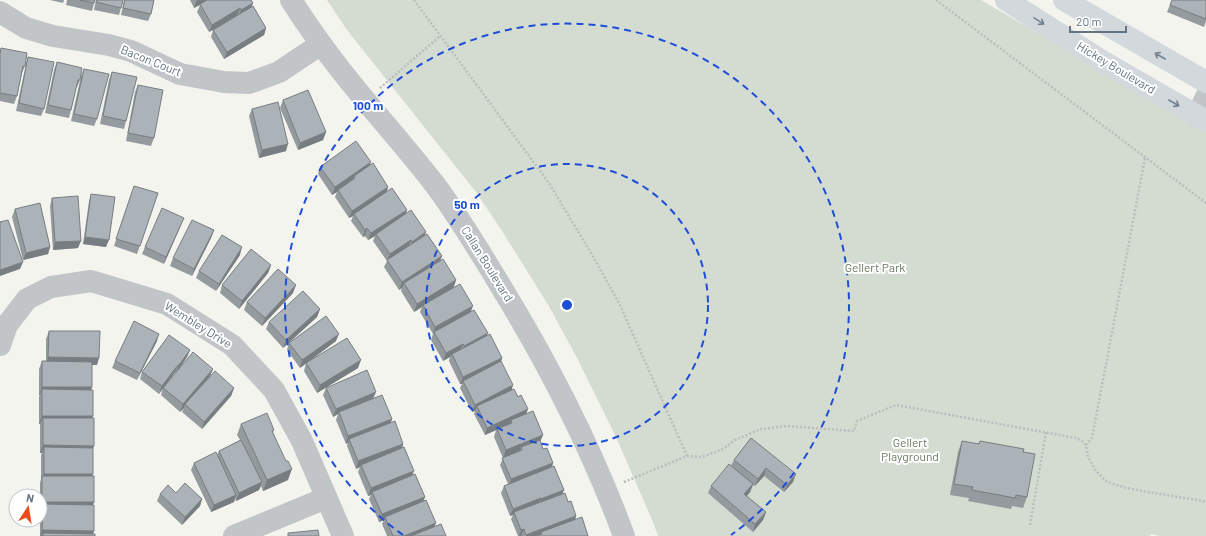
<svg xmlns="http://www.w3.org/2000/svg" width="1206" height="536" font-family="Barlow,sans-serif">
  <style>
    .green { fill: #d4dbd0 }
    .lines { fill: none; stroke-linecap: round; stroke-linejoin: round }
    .path { stroke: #bbbdbf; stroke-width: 2.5; stroke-dasharray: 2 2; stroke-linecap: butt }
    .minor { stroke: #c1c5c8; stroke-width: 22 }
    .major { stroke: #d3d8dc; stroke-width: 22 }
    .wall { fill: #949a9e }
    .shaded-wall { fill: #787d81 }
    .building { fill: #acb3b8; stroke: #787d81 }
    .oneway { stroke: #738290 }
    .ring { fill: none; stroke: #1d4ed8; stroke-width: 2; stroke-dasharray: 7 5 }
    .labels { text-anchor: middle; stroke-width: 4; stroke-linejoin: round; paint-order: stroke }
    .street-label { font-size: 12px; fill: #627382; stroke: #fff }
    .park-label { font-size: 12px; fill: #667961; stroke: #fff }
    .centre { fill: #1d4ed8; stroke: #fff; stroke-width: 2 }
    .ring-label { font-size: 12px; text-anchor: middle; font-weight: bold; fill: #1d4ed8; stroke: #fff; stroke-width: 4; stroke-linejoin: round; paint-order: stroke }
  </style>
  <rect width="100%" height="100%" fill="#f4f4ef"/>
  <polygon class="green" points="327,0 981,0 1195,124 1206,132 1206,536 1160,536 1151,534 1150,536 658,536 653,522 616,437 576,356 550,308 504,234 476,192 347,30"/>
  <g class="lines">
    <g class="path">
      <polyline points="414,0 549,183 594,258 620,305 687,456"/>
      <polyline points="936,0 1206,203"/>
      <polyline points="380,88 440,36"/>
      <polyline points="1086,445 1092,438 1145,158"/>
      <polyline points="624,482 687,456 702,457 723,449 735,440 761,429 786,426 854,431 857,421 896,405 1076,438 1082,441 1086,445 1088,457 1096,471 1107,482 1123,487 1142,491 1203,501 1206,503"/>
      <polyline points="1030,525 1046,432"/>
    </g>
    <g class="minor">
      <path d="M291,0C307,25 324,49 343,73C373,111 406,147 436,186C459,217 480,252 500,285C549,365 592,449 624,536"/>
      <polyline points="0,12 26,28 53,36 109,45 131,51 180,74 224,82 249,83 279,72 321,44"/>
      <polyline points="1197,116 1206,97"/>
      <polyline points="0,345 7,325 27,299 51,287 91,281 167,304 232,345 274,390 302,441 343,536"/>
      <polyline points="234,536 326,498"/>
    </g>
    <g class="major">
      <polyline points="1006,0 1102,61 1206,121"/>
      <polyline points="1064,0 1206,82"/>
    </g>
  </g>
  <g class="wall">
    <polygon points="50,0 64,0 63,3"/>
    <polygon points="67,0 95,0 92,11 66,5"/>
    <polygon points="96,0 123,0 121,8 119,15 94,10"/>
    <polygon points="124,0 154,0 151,14 148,21 121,15"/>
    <polygon points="190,0 251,0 253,3 251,7 266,28 264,35 224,59 211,37 213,30 209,32 197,12 200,5 194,8"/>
    <polygon points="1172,0 1206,0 1206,21 1204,27 1167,12"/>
    <polygon points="1,48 25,66 22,73 17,96 14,104 0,101 0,51"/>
    <polygon points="28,57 44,109 41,116 16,111 26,64"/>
    <polygon points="57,62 80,80 77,87 76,87 71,110 69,118 45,113 54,70"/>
    <polygon points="84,69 97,119 94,126 71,121 81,76"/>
    <polygon points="112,72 126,121 124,129 100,124 109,80"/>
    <polygon points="138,85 154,138 151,146 126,141 135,92"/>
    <polygon points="283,100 326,132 323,140 298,150 280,108"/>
    <polygon points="252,109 286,151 259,158 249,116"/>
    <polygon points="370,165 388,187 387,191 407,210 406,213 426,232 424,236 442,256 440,260 456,280 454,287 471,311 488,333 486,336 502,358 501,361 512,390 526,413 543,435 540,441 543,449 553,463 552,467 564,490 562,494 568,502 576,516 575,519 588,536 518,536 511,519 513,515 510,516 501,493 504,486 508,484 500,465 503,458 494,437 496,430 485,435 474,414 475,411 472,412 460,388 462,384 460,384 449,361 450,357 443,361 431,340 433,334 420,312 422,307 414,312 401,291 402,288 399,290 384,267 387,261 373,241 375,236 368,240 365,236 363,237 351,221 353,216 349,218 335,197 337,192 332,195 318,174 320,167"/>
    <polygon points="134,186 158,193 137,254 114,246"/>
    <polygon points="91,194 106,247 83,244 89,201"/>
    <polygon points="52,198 78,248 53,250 50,206"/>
    <polygon points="15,209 50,247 48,254 23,260 12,217"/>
    <polygon points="181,225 164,264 142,254 145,247"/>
    <polygon points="214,230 211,238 192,276 170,266 173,258"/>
    <polygon points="240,255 216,291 196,278 199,271"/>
    <polygon points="271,265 268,273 239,309 220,293 222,285"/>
    <polygon points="293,293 262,326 244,310 247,302"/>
    <polygon points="320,309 317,317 283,348 266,329 269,322"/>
    <polygon points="49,331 97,365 92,365 92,387 91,390 93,416 92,418 94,446 93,448 93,474 92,476 94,502 93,505 94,531 93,534 95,536 40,536 40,512 41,509 40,509 40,483 41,479 41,455 42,453 40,453 40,424 39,424 39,396 40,395 39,395 39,369 42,361 46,361 46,339"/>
    <polygon points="157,341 137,380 112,368 115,361"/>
    <polygon points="336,341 300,368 287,350 289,343"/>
    <polygon points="190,350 187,357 176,373 175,372 159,394 140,379 142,372"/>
    <polygon points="306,363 358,368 317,393 304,371"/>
    <polygon points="213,369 210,376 234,388 231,396 202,429 182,412 184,408 180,412 161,395 163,388"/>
    <polygon points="326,388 374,398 392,419 391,423 403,444 402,448 412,475 425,497 423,501 436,523 434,526 446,536 387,536 382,524 384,520 379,522 369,499 371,495 368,496 358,472 360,467 356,469 347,446 348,443 346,444 336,420 338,414 333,417 323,395"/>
    <polygon points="241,424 274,430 273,433 288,480 263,491 261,486 259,490 236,501 235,498 234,502 211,512 191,470 194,463 217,455 219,451 240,440 237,435"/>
    <polygon points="751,438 793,482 784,492 764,476 755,486 753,485 750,492 747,496 766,512 763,520 753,532 708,493 711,486 731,466 734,460"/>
    <polygon points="962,441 979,444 980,441 1023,452 1027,497 1023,508 1012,506 1011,509 968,501 969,498 950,495 958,452"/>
    <polygon points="160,494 202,499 200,506 182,525 157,501"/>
  </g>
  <g class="shaded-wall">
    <polygon points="197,0 208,0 194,8"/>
    <polygon points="253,3 250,11 238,18 241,10"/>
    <polygon points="240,8 237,16 209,32 212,25"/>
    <polygon points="266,28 264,35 224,59 227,52"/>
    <polygon points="326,132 323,140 298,150 300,143"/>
    <polygon points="288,144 286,151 259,158 262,150"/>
    <polygon points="371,162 368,169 354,176 352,181 338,190 337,192 332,195 335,187"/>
    <polygon points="388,187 386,194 354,214 353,216 349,218 352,211"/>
    <polygon points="407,210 404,218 376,234 375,236 368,240 371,233"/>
    <polygon points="184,218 181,225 164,264 166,257"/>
    <polygon points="367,228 365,236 363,237 365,230"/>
    <polygon points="214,230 211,238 192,276 194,269"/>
    <polygon points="426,232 423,240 409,249 412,242"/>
    <polygon points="85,237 109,240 106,247 83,244"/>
    <polygon points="411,240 408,248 387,260 390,254"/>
    <polygon points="81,241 78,248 53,250 55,242"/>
    <polygon points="50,247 48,254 23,260 26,253"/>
    <polygon points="242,247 240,255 216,291 219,284"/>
    <polygon points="442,256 439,264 404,283 402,288 399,290 402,282"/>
    <polygon points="23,262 20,269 0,276 0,270"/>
    <polygon points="271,265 268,273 239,309 242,301"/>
    <polygon points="456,280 453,288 423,305 422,307 414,312 417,304"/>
    <polygon points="296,285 293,293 262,326 265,318"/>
    <polygon points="473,306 470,314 434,332 433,334 435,327"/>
    <polygon points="320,309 317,317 283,348 286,340"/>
    <polygon points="488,333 485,340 461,354 464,346"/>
    <polygon points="159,334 157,341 137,380 140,373"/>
    <polygon points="339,334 336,341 300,368 302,360"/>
    <polygon points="463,344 460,351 452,354 450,357 443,361 446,353"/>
    <polygon points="190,350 187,357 176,373 179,365"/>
    <polygon points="48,357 99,358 97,365 46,365"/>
    <polygon points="502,358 500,366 463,381 462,384 460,384 463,377"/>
    <polygon points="361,360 358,368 317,393 320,385"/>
    <polygon points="178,365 175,372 159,394 162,386"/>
    <polygon points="213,369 210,376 185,404 184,408 180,412 183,404"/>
    <polygon points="513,385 511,393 477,406 475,411 472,412 475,405"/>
    <polygon points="42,387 92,387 89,395 42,389 40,395 39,395"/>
    <polygon points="234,388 231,396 202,429 204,422"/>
    <polygon points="376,392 373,399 339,412 338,414 333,417 336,409"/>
    <polygon points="528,409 525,417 511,420 510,424 485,435 487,428"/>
    <polygon points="42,416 93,416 90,424 43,418 40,424 39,424"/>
    <polygon points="392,419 389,426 349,439 348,443 346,444 348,436"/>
    <polygon points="543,435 540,442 521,447 520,451 503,458 506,450"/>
    <polygon points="403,444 401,452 361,465 360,467 356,469 358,461"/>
    <polygon points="43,445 94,446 91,453 44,447 42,453 40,453"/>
    <polygon points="553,463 550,471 509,487 511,479"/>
    <polygon points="766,468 764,476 755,486 758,479"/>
    <polygon points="292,469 288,480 263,491 267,480"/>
    <polygon points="414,471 411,478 372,492 371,495 368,496 371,488"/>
    <polygon points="44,474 93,474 90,482 42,478"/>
    <polygon points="796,474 793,482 784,492 787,485"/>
    <polygon points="262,482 259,490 236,501 239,493"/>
    <polygon points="753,484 750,492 742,502 744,494"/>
    <polygon points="564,490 561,497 539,507 541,499"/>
    <polygon points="236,495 234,502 211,512 214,505"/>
    <polygon points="425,497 422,504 385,517 384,520 379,522 382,514"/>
    <polygon points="541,498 538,505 514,512 513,515 510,516 513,509"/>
    <polygon points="202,499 200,506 182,525 185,517"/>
    <polygon points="42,502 94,502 91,509 43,504 41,509 40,509"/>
    <polygon points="766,512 763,520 753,532 755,524"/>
    <polygon points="576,516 574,524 542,534 541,532 540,536 526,536 526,535"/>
    <polygon points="436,523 433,530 419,536 404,536"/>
    <polygon points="524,529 521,536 519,536 521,530"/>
    <polygon points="42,530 94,531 92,536 43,533 41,536 40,536"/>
  </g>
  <g class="building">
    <polygon points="80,0 95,0 94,3"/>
    <polygon points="97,0 123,0 121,8 96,2"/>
    <polygon points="125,0 154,0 151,14 123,8"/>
    <polygon points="207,0 251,0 253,3 241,10 240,8 212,25 200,4"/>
    <polygon points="1172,0 1206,0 1206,19 1170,5"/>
    <polygon points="253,6 266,28 227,52 213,30"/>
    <polygon points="1,48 27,53 25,66 23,66 17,96 0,93 0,54"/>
    <polygon points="28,57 54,62 44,109 19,103"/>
    <polygon points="57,62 82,68 80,80 78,80 71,110 48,105"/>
    <polygon points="84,69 109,74 97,119 74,114"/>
    <polygon points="112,72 137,77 126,121 103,116"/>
    <polygon points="138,85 163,90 154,138 128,133"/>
    <polygon points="308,90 326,132 300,143 283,100"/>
    <polygon points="278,102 288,144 262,150 252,109"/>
    <polygon points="356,141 371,162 335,187 320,167"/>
    <polygon points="373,163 388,187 352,211 338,190 355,178 354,176"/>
    <polygon points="134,186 158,193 140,246 116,239"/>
    <polygon points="392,188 407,210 371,233 367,228 365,230 354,214"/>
    <polygon points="91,194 115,197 109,240 85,237"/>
    <polygon points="78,196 81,241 55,242 52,198"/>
    <polygon points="40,203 50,247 26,253 15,209"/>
    <polygon points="162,208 184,218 166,257 145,247"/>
    <polygon points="411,210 426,232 412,242 411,240 390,254 376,234"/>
    <polygon points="8,220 23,262 0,270 0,222"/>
    <polygon points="192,220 214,230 194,269 173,258"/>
    <polygon points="427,234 442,256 402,282 387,260"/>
    <polygon points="222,235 242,247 219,284 199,271"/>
    <polygon points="251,249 271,265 242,301 222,285"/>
    <polygon points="443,259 456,280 417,304 404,283"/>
    <polygon points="278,269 296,285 265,318 247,302"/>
    <polygon points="460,284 473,306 435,327 423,305"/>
    <polygon points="303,291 320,309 286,340 269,322"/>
    <polygon points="474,310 488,333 464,346 463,344 446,353 434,332"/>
    <polygon points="326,316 339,334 302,360 289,343"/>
    <polygon points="134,321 159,334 140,373 115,361"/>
    <polygon points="49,331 100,331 99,358 48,357"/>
    <polygon points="490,334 502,358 463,377 452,354"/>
    <polygon points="169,335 190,350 179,365 178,365 162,386 142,372"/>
    <polygon points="347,338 361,360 320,385 306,363"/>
    <polygon points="193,352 213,369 183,404 163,388"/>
    <polygon points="42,361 92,362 92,387 42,387"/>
    <polygon points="501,361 513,385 475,405 463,381"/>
    <polygon points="367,370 376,392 336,409 326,388"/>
    <polygon points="215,371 234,388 204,422 185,404"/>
    <polygon points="42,389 93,390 93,416 42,416"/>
    <polygon points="514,389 518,397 521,395 528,409 487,428 477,406"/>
    <polygon points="382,395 392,419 348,436 339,412"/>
    <polygon points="533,411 543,435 506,450 497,429 512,423 511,420"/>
    <polygon points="267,413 274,430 272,431 286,461 288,461 292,469 267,480 241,424"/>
    <polygon points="43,418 94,418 94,446 43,445"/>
    <polygon points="395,421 403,444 358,461 349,439"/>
    <polygon points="751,438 796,474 787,485 766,468 758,479 734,460"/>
    <polygon points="241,440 262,482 239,493 219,451"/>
    <polygon points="540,440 543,449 547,448 553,463 511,479 502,458 522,450 521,447"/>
    <polygon points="962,441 979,444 980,441 1024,449 1023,452 1035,454 1027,497 1016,495 1015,498 972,490 973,487 954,484"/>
    <polygon points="44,447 93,448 93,474 44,474"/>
    <polygon points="404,447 414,471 371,488 361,465"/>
    <polygon points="216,452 236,495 214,505 194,463"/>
    <polygon points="729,464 753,484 744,494 766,512 755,524 711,486"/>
    <polygon points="554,466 564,490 541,499 541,498 513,509 504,486"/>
    <polygon points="415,474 425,497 382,514 372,492"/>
    <rect x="42" y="476" width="52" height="26"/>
    <polygon points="185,483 202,499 185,517 160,494 168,485 176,493"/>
    <polygon points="565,493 568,502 571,501 576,516 526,535 524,529 521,530 514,512"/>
    <polygon points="426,500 436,523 404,536 393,536 385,517"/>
    <polygon points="43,504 94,505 94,531 42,530"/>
    <polygon points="582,517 588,536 535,536 542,534 541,532"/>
    <polygon points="441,524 446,536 411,536"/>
    <polygon points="318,530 319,536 288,536 288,533"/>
    <polygon points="43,533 95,534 95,536 43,536"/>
  </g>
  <defs><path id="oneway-shaft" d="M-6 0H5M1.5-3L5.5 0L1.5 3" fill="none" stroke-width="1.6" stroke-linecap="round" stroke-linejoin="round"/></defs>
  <g class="oneway">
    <use href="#oneway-shaft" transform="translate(1039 21) rotate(32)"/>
    <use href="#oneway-shaft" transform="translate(1160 56) rotate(-150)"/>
    <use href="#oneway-shaft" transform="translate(1174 103) rotate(30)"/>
  </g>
  <g class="ring">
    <circle cx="567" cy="305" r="141"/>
    <path d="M403 535A282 282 0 1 1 731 535"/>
  </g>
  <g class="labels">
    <g class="street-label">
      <text transform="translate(151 61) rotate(22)" y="4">Bacon Court</text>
      <text transform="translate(1116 68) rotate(31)" y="4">Hickey Boulevard</text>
      <text transform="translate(487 264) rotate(58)" y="4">Callan Boulevard</text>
      <text transform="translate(198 325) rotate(32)" y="4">Wembley Drive</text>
    </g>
    <g class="park-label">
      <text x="875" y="272">Gellert Park</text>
      <text x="910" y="447">Gellert<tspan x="910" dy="14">Playground</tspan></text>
    </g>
  </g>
  <circle cx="567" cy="305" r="6" class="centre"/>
  <g class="ring-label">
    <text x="368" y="110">100 m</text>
    <text x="467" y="209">50 m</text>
  </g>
  <g transform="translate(28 508) rotate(12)"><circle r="19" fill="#ffffff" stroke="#c0c7cd"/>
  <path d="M0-3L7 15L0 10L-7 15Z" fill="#e94c1b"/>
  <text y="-6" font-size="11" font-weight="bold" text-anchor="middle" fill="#627382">N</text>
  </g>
  <path d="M1070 26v6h56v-6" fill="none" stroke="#627382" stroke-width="2"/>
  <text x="1076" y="26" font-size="12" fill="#627382" stroke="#ffffff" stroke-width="3" paint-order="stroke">20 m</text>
</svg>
